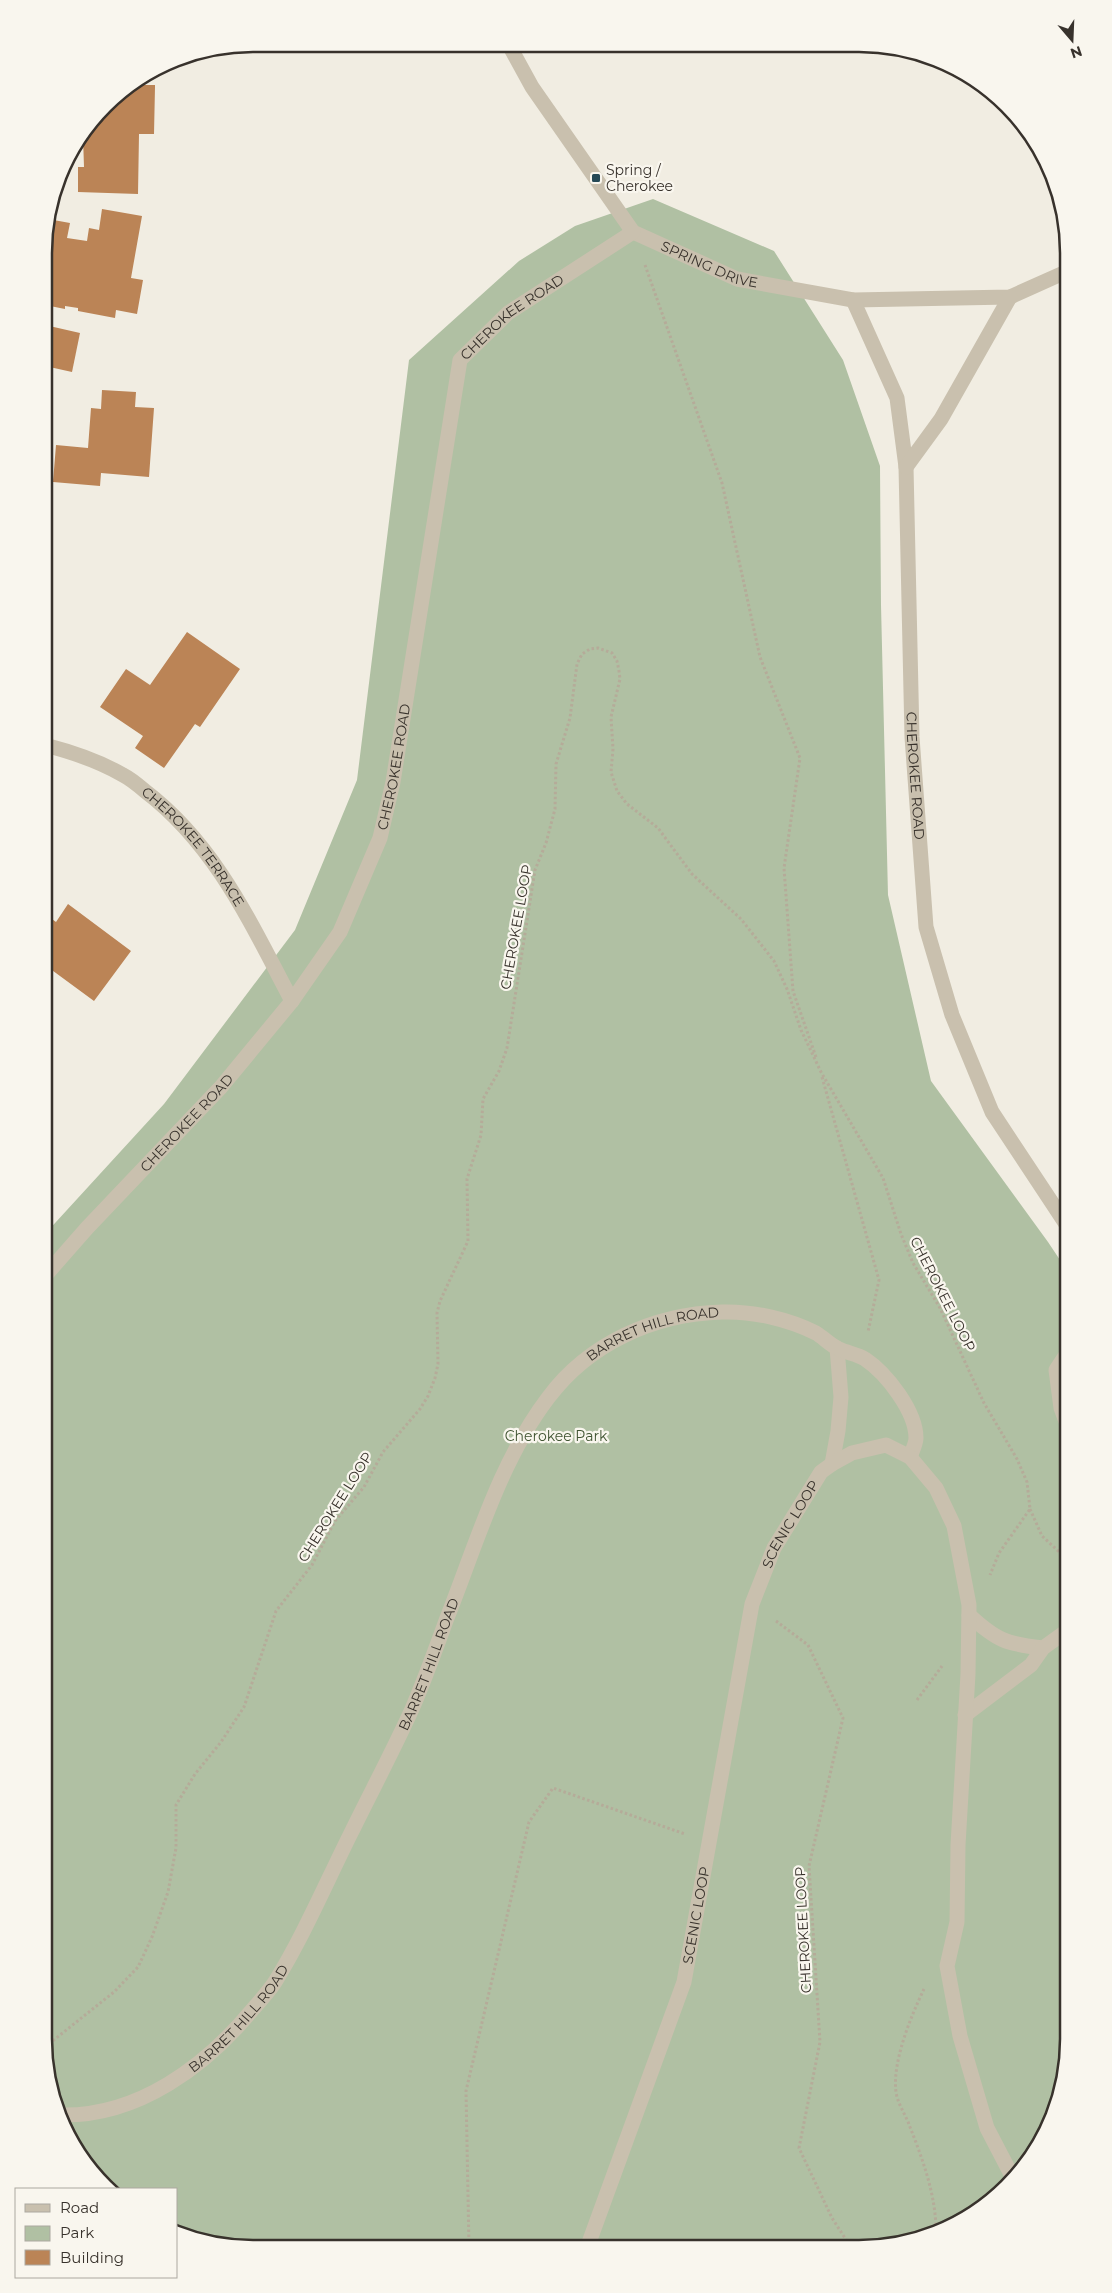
<svg xmlns="http://www.w3.org/2000/svg" width="1112" height="2293" font-family="Montserrat,sans-serif">
  <style>
    .green { fill: #b0c0a3 }
    .building { fill: #bb8456 }
    .lines { fill: none; stroke-linecap: round; stroke-linejoin: round }
    .path { stroke: #b5ab99; stroke-width: 3; stroke-dasharray: 2.5 2.5; stroke-linecap: butt }
    .street { stroke: #c9c0ae; stroke-width: 15 }
    .poi-dot { fill: #254956; stroke: #f9f6ee; stroke-width: 2 }
    .labels { text-anchor: middle; stroke-width: 4.5; stroke-linejoin: round; paint-order: stroke }
    .poi-label { font-size: 14px; fill: #38322c; stroke: #f9f6ee; text-anchor: start }
    .street-label { font-size: 14px; fill: #38322c; stroke: #f9f6ee }
    .park-label { font-size: 14px; fill: #405432; stroke: #f9f6ee }
    .rim { fill: none; stroke: #38322c; stroke-width: 2.5 }
  </style>
  <rect width="100%" height="100%" fill="#f1ede2"/>
  <polygon class="green" points="653,199 774,251 843,360 880,466 881,605 888,895 931,1081 1048,1242 1068,1272 1068,2053 1052,2119 1025,2167 975,2214 913,2242 858,2249 213,2245 176,2233 176,2189 109,2189 72,2144 51,2094 44,2039 45,1234 164,1104 295,930 357,780 409,360 519,261 575,226"/>
  <g class="building">
    <polygon points="133,85 155,85 155,87 154,134 139,134 138,194 78,192 78,167 84,167 83,137 115,96"/>
    <polygon points="102,209 142,216 131,278 143,280 137,314 116,310 115,318 78,311 78,308 65,306 65,309 45,305 46,227 48,219 70,223 67,238 87,241 89,228 99,230"/>
    <polygon points="45,325 80,333 72,372 45,366"/>
    <polygon points="102,390 136,392 135,407 154,408 149,477 101,473 100,486 53,482 56,445 88,448 91,408 101,409"/>
    <polygon points="187,632 240,669 200,727 195,724 164,768 135,748 143,736 100,707 126,669 150,685"/>
    <polygon points="68,904 131,951 94,1001 45,965 45,914 56,922"/>
    <polygon points="45,1050 52,1057 45,1064"/>
  </g>
  <g class="lines">
    <g class="path">
      <polyline points="645,265 722,483 760,657 800,758 784,868 793,991 816,1057"/>
      <polyline points="822,1077 879,1280 868,1332"/>
      <polyline points="1030,1509 1042,1536 1068,1560"/>
      <polyline points="776,1621 808,1645 843,1718 809,1866 820,2042 799,2148 832,2218 852,2249"/>
      <polyline points="917,1700 942,1666"/>
      <path d="M924,1989C911,2016 892,2062 896,2092C898,2105 906,2115 910,2127C923,2160 936,2196 936,2231"/>
      <polyline points="45,2047 114,1992 138,1967 152,1937 168,1892 176,1848 176,1805 195,1774 221,1742 244,1707 276,1611 312,1565 335,1521 364,1487 383,1452 420,1409 428,1396 435,1378 438,1364 437,1313 440,1301 468,1241 467,1179 481,1135 483,1099 499,1071 507,1048 535,870 546,843 555,809 556,764 570,718 577,664 582,654 590,649 598,648 612,653 617,661 619,671 620,679 611,717 613,749 611,772 617,791 627,804 658,828 692,874 741,919 774,961 787,989 801,1030 821,1072 883,1178 901,1234 913,1263 940,1308 984,1403 1017,1459 1027,1482 1030,1509 999,1553 990,1575"/>
      <polyline points="469,2247 466,2091 529,1822 553,1788 685,1834"/>
    </g>
    <g class="street">
      <path id="s1" d="M509,45L532,87L633,232L737,279L853,300L1010,297L1068,271"/>
      <path id="s2" d="M853,300L897,398L906,467L912,737L926,927L952,1015L992,1112L1068,1227"/>
      <polyline points="906,467 941,419 1010,297"/>
      <path id="s3" d="M45,745C72,752 99,761 123,775C131,779 138,785 145,791C216,845 251,924 292,1001"/>
      <path id="s4" d="M44,1277L87,1228L221,1087L292,1001L340,932L380,838L393,782L460,360L508,313L633,232"/>
      <polyline points="1068,1427 1061,1408 1056,1370 1068,1352"/>
      <polyline points="832,1464 838,1431 841,1397 837,1348"/>
      <path d="M969,1615C997,1641 1007,1644 1043,1648"/>
      <polyline points="965,1715 1031,1665 1043,1648 1068,1630"/>
      <path id="s5" d="M60,2115C138,2117 206,2066 253,2009C261,2000 269,1991 275,1982C304,1935 326,1883 351,1833C371,1792 393,1751 412,1709C425,1679 436,1648 447,1618C476,1545 500,1461 548,1398C589,1343 654,1314 722,1312C753,1311 788,1319 816,1333C824,1338 830,1345 839,1349C847,1353 857,1354 865,1359C886,1373 916,1411 916,1438C916,1444 912,1451 910,1457"/>
      <path id="s6" d="M587,2248L684,1982L752,1604L774,1548L821,1472L832,1464L852,1453L886,1445L910,1457L936,1488L954,1526L969,1605L968,1674L958,1845L957,1922L947,1966L960,2036L987,2128L1013,2178"/>
    </g>
  </g>
  <rect class="poi-dot" x="591" y="173" width="10" height="10" rx="2.5"/>
  <g class="labels">
    <g class="poi-label">
      <text x="606" y="175">Spring /<tspan x="606" dy="16">Cherokee</tspan></text>
    </g>
    <g class="street-label">
      <text dy="5" stroke="none"><textPath href="#s1" startOffset="308">SPRING DRIVE</textPath></text>
      <text dy="5" stroke="none"><textPath href="#s4" startOffset="1110">CHEROKEE ROAD</textPath></text>
      <text dy="5" stroke="none"><textPath href="#s4" startOffset="630">CHEROKEE ROAD</textPath></text>
      <text dy="5" stroke="none"><textPath href="#s2" startOffset="486">CHEROKEE ROAD</textPath></text>
      <text dy="5" stroke="none"><textPath href="#s3" startOffset="185">CHEROKEE TERRACE</textPath></text>
      <text transform="translate(516 927) rotate(-80)" y="5">CHEROKEE LOOP</text>
      <text dy="5" stroke="none"><textPath href="#s4" startOffset="210">CHEROKEE ROAD</textPath></text>
      <text transform="translate(943 1294) rotate(63)" y="5">CHEROKEE LOOP</text>
      <text dy="5" stroke="none"><textPath href="#s5" startOffset="1036">BARRET HILL ROAD</textPath></text>
      <text transform="translate(335 1507) rotate(-58)" y="5">CHEROKEE LOOP</text>
      <text dy="5" stroke="none"><textPath href="#s6" startOffset="756">SCENIC LOOP</textPath></text>
      <text dy="5" stroke="none"><textPath href="#s5" startOffset="616">BARRET HILL ROAD</textPath></text>
      <text dy="5" stroke="none"><textPath href="#s6" startOffset="351">SCENIC LOOP</textPath></text>
      <text transform="translate(803 1930) rotate(-93)" y="5">CHEROKEE LOOP</text>
      <text dy="5" stroke="none"><textPath href="#s5" startOffset="211">BARRET HILL ROAD</textPath></text>
    </g>
    <g class="park-label">
      <text x="556" y="1441">Cherokee Park</text>
    </g>
  </g>
  <path d="M0 0H1112V2293H0ZM253 52H859A201 201 0 0 1 1060 253V2039A201 201 0 0 1 859 2240H253A201 201 0 0 1 52 2039V253A201 201 0 0 1 253 52Z" fill="#f9f6ee" fill-rule="evenodd"/>
  <path class="rim" d="M253 52H859A201 201 0 0 1 1060 253V2039A201 201 0 0 1 859 2240H253A201 201 0 0 1 52 2039V253A201 201 0 0 1 253 52Z"/>
  <rect x="15" y="2188" width="162" height="90" fill="#f9f6ee" stroke="#aca8a0"/>
  <rect x="25" y="2204" width="25" height="8" fill="#c9c0ae" stroke="#aca8a0"/>
  <text x="60" y="2213" font-size="15" fill="#38322c">Road</text>
  <rect x="25" y="2226" width="25" height="15" fill="#b0c0a3" stroke="#aca8a0"/>
  <text x="60" y="2238" font-size="15" fill="#38322c">Park</text>
  <rect x="25" y="2250" width="25" height="15" fill="#bb8456" stroke="#aca8a0"/>
  <text x="60" y="2263" font-size="15" fill="#38322c">Building</text>
  <g transform="translate(1072 40) rotate(161)" stroke="#f9f6ee" stroke-width="4" paint-order="stroke">
  <path d="M0-4L9 19L0 12L-9 19Z" fill="#38322c"/>
  <text y="-8" font-size="14" font-weight="bold" text-anchor="middle" fill="#38322c">N</text>
  </g>
</svg>
